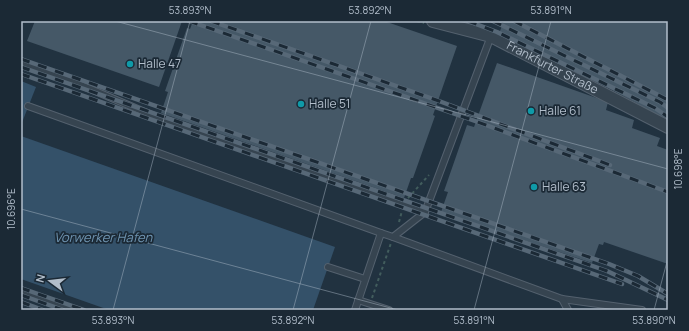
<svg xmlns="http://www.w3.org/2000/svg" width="689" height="331" font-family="Manrope,sans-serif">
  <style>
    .water { fill: #345169 }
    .building { fill: #455867 }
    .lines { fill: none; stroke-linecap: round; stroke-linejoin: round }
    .service-casing { stroke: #54616e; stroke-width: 8 }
    .minor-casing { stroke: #54616e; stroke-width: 14 }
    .path { stroke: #425d5d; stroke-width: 2; stroke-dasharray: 3 3; stroke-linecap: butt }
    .service { stroke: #364450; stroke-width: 6 }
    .minor { stroke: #364450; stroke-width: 12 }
    .rail-casing { stroke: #576877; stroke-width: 4.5 }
    .rail { stroke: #1b2935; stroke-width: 3; stroke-dasharray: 9; stroke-linecap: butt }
    .ticks { fill: none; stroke: #b2becb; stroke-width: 1; stroke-opacity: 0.45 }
    .culture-dot { fill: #0f9aa8; stroke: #1b2935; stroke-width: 1.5 }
    .labels { text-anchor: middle; stroke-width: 3.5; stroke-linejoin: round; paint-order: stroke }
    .poi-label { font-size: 12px; fill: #b2becb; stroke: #1b2935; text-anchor: start }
    .street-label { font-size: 12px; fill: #b2becb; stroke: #1b2935 }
    .water-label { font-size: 13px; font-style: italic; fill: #6f94b1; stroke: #1b2935 }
    .neatline { fill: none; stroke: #b2becb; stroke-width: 1.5 }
    .ticks-label { font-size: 10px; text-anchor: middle; fill: #b2becb }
  </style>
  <rect width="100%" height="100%" fill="#213240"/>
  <g class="water">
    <polygon points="21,81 36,87 21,125"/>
    <polygon points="21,136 335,247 313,310 109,310 21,279"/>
  </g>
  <g class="building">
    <polygon points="35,21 182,21 159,87 27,41"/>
    <polygon points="193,21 384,21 457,46 433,115 435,116 413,178 411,178 404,198 161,113 168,92 165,91 187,28 190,29"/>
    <polygon points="504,21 668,21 668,123 638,104 592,79 498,36"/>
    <polygon points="497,63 608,102 606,110 634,120 632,128 660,138 657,146 668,150 668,264 604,242 603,245 599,244 592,263 441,212 448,192 444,191 467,125 474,127"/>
  </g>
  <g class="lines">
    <defs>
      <g id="service">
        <polyline points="21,63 69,80 159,118 384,196 425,212"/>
        <polyline points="28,106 381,233"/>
        <polyline points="393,237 562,299 642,310"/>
        <polyline points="328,267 365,279"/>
        <polyline points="21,292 73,310"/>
        <polyline points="562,299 568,310"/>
        <polyline points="358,300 389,310"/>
        <polyline points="355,310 381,233 393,237 425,212 491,36"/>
      </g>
      <g id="minor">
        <path id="s1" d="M433,21L491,36L668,127"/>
      </g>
    </defs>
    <use href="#service" class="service-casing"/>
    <use href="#minor" class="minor-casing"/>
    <g class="path">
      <polyline points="417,21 424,23"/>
      <polyline points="408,198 429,175"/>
      <polyline points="399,222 402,211"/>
      <polyline points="372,298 391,243"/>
    </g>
    <use href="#service" class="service"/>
    <use href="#minor" class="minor"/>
    <defs>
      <g id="rail">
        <polyline points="189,21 475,121 668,192"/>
        <polyline points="211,21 439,101 610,165"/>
        <polyline points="468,21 497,32 655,108 668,117"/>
        <polyline points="493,21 660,102 668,108"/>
        <polyline points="514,21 668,100"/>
        <polyline points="21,59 609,264 638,276 668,294"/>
        <polyline points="21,67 607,271 668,300"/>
        <polyline points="21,74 622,284"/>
        <polyline points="21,288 84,310"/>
        <polyline points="21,295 63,310"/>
        <polyline points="21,302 43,310"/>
      </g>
    </defs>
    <use href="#rail" class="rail-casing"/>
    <use href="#rail" class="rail"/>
  </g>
  <path class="ticks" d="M115,21L668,169M21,209L398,310M113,310L190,21M293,310L371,21M474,310L551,21M654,310L668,258"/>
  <g class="culture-dot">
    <circle cx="130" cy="64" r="4"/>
    <circle cx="301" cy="104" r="4"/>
    <circle cx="531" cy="111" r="4"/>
    <circle cx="534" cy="187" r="4"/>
  </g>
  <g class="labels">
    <g class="poi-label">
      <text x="138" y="68">Halle 47</text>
      <text x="309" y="108">Halle 51</text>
      <text x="539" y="115">Halle 61</text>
      <text x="542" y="191">Halle 63</text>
    </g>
    <g class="street-label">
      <text dy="4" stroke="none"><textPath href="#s1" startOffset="129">Frankfurter Straße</textPath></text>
    </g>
    <g class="water-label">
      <text x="103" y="242">Vorwerker Hafen</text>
    </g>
  </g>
  <rect width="689" height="331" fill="none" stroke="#1b2935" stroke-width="44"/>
  <g transform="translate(50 281) rotate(285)" stroke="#1b2935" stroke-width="3" paint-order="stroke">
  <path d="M0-3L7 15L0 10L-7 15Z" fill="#b2becb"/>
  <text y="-6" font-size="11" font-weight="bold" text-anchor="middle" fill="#b2becb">N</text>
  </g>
  <rect x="22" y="22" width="645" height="287" class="neatline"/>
  <g class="ticks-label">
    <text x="190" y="14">53.893°N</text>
    <text x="370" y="14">53.892°N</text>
    <text x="551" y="14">53.891°N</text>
    <text transform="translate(678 169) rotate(-90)" y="4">10.698°E</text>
    <text transform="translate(11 209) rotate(-90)" y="4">10.696°E</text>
    <text x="113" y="324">53.893°N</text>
    <text x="293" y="324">53.892°N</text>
    <text x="474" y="324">53.891°N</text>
    <text x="654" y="324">53.890°N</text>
  </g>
</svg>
